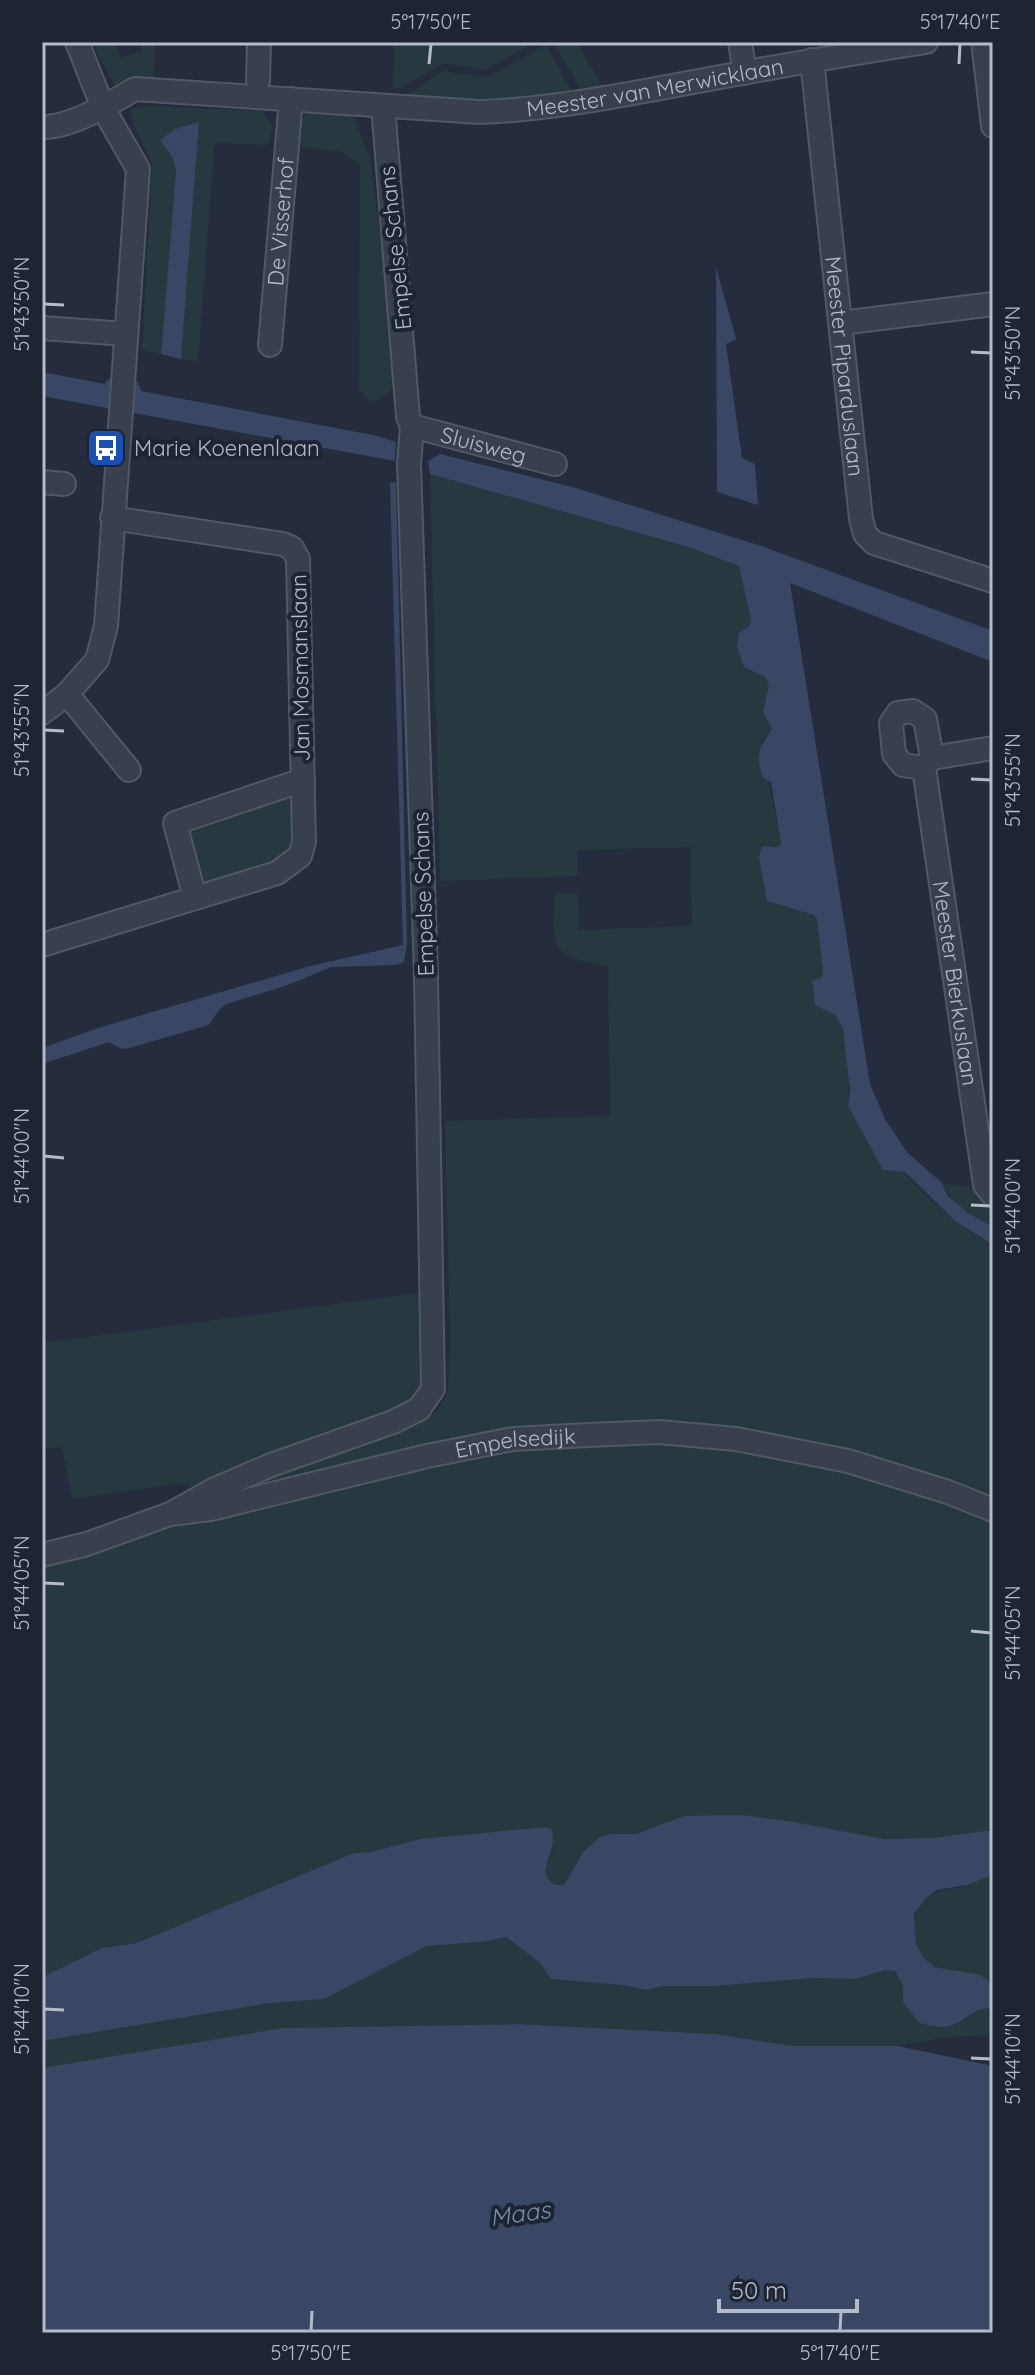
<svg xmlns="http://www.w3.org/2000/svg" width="1035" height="2375" font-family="Quicksand,sans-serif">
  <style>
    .green { fill: #26393e }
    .water { fill: #394664 }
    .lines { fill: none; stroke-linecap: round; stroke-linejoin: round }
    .minor-casing { stroke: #505765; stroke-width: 26 }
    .minor { stroke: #383f4d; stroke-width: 22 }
    .ticks { fill: none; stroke: #b4bac8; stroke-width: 3 }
    .labels { text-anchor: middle; stroke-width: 8; stroke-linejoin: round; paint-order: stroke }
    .street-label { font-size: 22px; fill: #b4bac8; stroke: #1d2432 }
    .poi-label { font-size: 22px; fill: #b4bac8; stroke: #1d2432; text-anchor: start }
    .water-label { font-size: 24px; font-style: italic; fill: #7c8db0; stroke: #1d2432 }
    .neatline { fill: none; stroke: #b4bac8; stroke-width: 3 }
    .ticks-label { font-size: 20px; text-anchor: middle; fill: #b4bac8 }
  </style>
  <rect width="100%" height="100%" fill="#242c3d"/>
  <g class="green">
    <polygon points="92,42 116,42 120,58 142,51 140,42 155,42 154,87 119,90 114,85"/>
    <polygon points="394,42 535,42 485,70 444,63 401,88 393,88"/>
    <polygon points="553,42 577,42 602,86 581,90"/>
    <polygon points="544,46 548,48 572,92 497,99 405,96 443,71 488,77"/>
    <polygon points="149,106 262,111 272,125 270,140 266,145 217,143 214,147 198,362 181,359 199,123 160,140 173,158 176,170 161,354 142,350 152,163 133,124 130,109"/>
    <path d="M307,113L353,116L370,157L391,319L396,383C387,394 383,401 369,401L359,390L360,165L342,152L301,147L299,122Z"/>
    <path d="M430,474L687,547L739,566L742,572L751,620L749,626L739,633L744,667L765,677L769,685L763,712L772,729L761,741L781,844L777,847L762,846L759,857L817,920L823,973L815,1005C822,1009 832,1012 837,1018C848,1030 850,1090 848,1106C891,1156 933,1214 993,1245V1504L938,1481L636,1426L219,1501L254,1478L368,1444L420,1423L438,1410L446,1395L448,1384L450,1342L445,1121L610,1116L608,966C552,957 550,948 555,893H578L579,930L692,926L691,847L577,850V876L440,881Z"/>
    <polygon points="293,792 294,847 278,863 199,886 184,826"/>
    <path d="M942,1183L981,1189L993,1199V1227C973,1216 952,1205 942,1183Z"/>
    <polygon points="426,1292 422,1391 415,1402 226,1477 189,1487 182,1483 72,1499 62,1447 42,1449 42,1343"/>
    <polygon points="711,1441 853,1470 993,1518 993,1830 932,1838 884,1839 794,1822 684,1816 636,1834 610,1834 583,1852 564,1885 555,1885 546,1877 545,1868 553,1852 545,1827 420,1839 371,1852 354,1853 136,1943 102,1948 42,1977 42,1562 260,1504 510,1448"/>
    <path d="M993,1875V1984H992C972,1968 952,1975 933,1965C921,1959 916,1947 915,1935C913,1893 930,1894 964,1886C974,1883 983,1877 993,1875Z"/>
    <path d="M506,1937L540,1963L551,1979L622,1985L648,1990L662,1986H714L814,1978L855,1979L885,1970L895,1971L903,1986V2002L919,2023C965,2037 960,2009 993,2008V2035L948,2037L898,2046H791L716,2034L518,2024L283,2028L42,2068V2041L270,2003L323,1999L427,1946L481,1942Z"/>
  </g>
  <g class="water">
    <polygon points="199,122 181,359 161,354 176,170 173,158 160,140 175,129"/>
    <polygon points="716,267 736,339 726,344 742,458 755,464 758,505 717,492"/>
    <polygon points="42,372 105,384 108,379 138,382 141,391 378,436 396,442 395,461 42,396"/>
    <path d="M440,454L576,488L761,546L993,631V662L790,583L870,1084L885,1119L907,1152L942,1183L947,1195L968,1213L993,1227V1245L955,1221L905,1172L883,1170L848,1106L850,1091L843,1029L835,1015L815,1005L812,980L821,978L823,973L817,920L814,915L767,901L759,857L762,846L777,847L781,844L771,782L763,778C755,754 759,748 772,729L763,712L769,685L765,677L744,667L737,646L739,633L749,626L751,620L739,566L688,547L430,474L428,461Z"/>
    <polygon points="396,482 407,944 404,962 396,965 331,967 288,985 226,1004 220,1009 209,1025 129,1048 121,1049 109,1042 42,1064 42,1048 98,1028 310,966 403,945 390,483"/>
    <path d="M741,1815L794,1822L884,1839L932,1838L993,1830V1875L967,1885L937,1890L926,1898L914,1914L916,1944L923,1957L935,1967L981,1975L993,1984V2008C960,2009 965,2037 919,2023L903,2002V1986L895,1971L885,1970L855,1979L814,1978L714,1986H662L648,1990L622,1985L551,1979L540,1963L506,1937L481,1942L427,1946L324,1999L270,2003L42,2041V1977L102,1948L136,1943L354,1853L371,1852L420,1839L545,1827L552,1830C556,1853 544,1858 546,1877L555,1885H564L583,1852L599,1838L610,1834H636L684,1816Z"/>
    <polygon points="518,2024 716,2034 791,2046 898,2046 993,2066 993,2333 42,2333 42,2068 283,2028"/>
  </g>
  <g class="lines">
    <defs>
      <g id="minor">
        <polyline points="740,42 745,73"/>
        <polyline points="983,42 993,126"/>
        <path id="s1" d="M812,60L861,519L865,534L874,543L993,581"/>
        <polyline points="258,81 259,42"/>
        <path id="s2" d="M42,127C70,128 111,103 135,89L480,112C560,109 637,92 715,78C785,65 855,53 926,42"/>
        <polyline points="841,323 993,304"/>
        <polyline points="42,328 126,334"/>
        <path id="s3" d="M270,345L291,99"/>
        <path id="s4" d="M412,426L555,464"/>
        <polyline points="42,482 64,484"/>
        <polyline points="67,694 129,770"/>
        <polyline points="42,713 67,694 97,660 106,626 138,169 103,108 77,42"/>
        <path id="s5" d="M993,748L932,758L924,768L985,1185L993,1195"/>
        <polyline points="924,768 903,765 894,754 891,723 898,713 913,711 925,719 932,758"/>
        <polyline points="195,898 175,823 303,780"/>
        <polyline points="42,945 277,873 300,856 304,842 298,559 292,548 283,544 112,518"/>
        <polyline points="170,1514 213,1490 271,1465 393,1422 419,1409 433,1389 426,976 409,464 412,426 408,417 383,106"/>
        <path id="s6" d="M42,1555L87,1544L170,1514L211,1509L427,1456L513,1439L588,1435L659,1432L736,1439L848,1461L948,1492L993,1510"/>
      </g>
    </defs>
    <use href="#minor" class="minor-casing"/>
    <use href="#minor" class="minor"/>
  </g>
  <path class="ticks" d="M429,64L431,44M959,64L960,44M44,304L64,305M971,352L991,353M44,730L64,731M971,779L991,780M44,1156L64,1158M971,1205L991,1206M44,1583L64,1584M971,1631L991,1633M44,2009L64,2010M971,2058L991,2059M311,2331L312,2311M840,2331L841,2311"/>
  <defs>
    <symbol id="bus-square" viewBox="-11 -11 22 22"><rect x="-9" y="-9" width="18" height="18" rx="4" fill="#1a4fb4" stroke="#1d2432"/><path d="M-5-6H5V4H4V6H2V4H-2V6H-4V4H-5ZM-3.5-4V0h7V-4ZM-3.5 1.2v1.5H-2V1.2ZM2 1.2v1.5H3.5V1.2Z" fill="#fff"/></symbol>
  </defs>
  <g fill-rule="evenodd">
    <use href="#bus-square" x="84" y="426" width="44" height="44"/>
  </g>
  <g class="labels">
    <g class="street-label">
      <text dy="8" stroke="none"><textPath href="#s2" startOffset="624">Meester van Merwicklaan</textPath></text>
      <text dy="8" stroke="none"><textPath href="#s3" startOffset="124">De Visserhof</textPath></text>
      <text transform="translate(395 248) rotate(-96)" y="8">Empelse Schans</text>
      <text dy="8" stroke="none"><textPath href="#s1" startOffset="308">Meester Piparduslaan</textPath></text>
      <text dy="8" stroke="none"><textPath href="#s4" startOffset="74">Sluisweg</textPath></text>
      <text transform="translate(300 668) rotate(-91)" y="8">Jan Mosmanslaan</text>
      <text transform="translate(423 894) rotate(-92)" y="8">Empelse Schans</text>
      <text dy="8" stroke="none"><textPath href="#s5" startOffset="292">Meester Bierkuslaan</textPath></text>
      <text dy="8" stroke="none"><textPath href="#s6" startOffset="488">Empelsedijk</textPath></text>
    </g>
    <g class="poi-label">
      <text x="134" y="456">Marie Koenenlaan</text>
    </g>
    <g class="water-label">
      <text transform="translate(520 2214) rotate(-8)" y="8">Maas</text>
    </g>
  </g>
  <rect width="1035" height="2375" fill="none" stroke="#1d2432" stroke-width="88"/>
  <path d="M719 2299v12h138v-12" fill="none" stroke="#b4bac8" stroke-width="4"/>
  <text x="731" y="2299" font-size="24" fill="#b4bac8" stroke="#1d2432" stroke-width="6" paint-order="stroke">50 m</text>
  <rect x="44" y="44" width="947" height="2287" class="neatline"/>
  <g class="ticks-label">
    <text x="431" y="29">5°17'50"E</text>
    <text x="960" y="29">5°17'40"E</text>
    <text transform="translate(22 304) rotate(-90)" y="7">51°43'50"N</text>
    <text transform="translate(1013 353) rotate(-90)" y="7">51°43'50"N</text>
    <text transform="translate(22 730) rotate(-90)" y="7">51°43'55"N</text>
    <text transform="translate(1013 780) rotate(-90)" y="7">51°43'55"N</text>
    <text transform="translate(22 1156) rotate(-90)" y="7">51°44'00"N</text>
    <text transform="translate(1013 1206) rotate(-90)" y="7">51°44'00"N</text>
    <text transform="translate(22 1583) rotate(-90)" y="7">51°44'05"N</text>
    <text transform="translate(1013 1633) rotate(-90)" y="7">51°44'05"N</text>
    <text transform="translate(22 2009) rotate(-90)" y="7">51°44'10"N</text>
    <text transform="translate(1013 2059) rotate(-90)" y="7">51°44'10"N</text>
    <text x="311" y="2360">5°17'50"E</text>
    <text x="840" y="2360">5°17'40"E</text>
  </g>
</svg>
